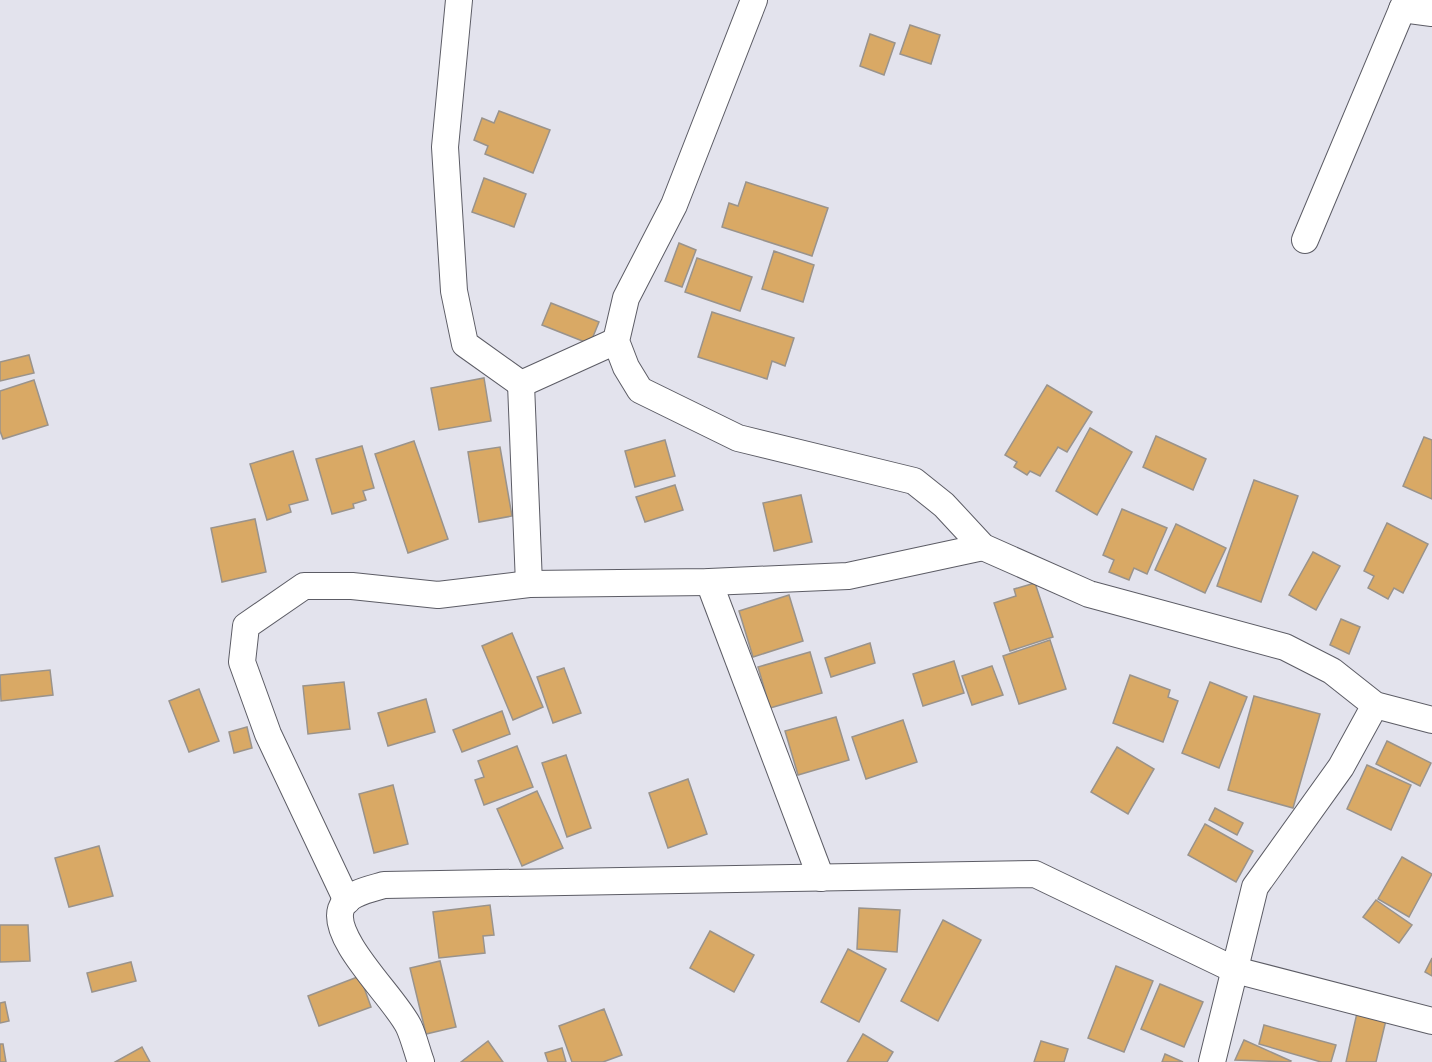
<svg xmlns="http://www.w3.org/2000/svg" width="1432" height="1062" font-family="Jost,sans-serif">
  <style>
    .building { fill: #d9a965; stroke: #9a938b; stroke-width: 1.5 }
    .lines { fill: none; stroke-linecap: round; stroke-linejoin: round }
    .street-casing { stroke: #5c5c65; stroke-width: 28 }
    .street { stroke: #fff; stroke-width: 26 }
  </style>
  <rect width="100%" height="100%" fill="#e3e3ed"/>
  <g class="building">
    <polygon points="910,25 940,35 931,64 900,54"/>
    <polygon points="870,34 895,43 884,75 860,66"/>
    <polygon points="499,111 550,130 533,173 485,154 488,146 474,140 482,118 494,123"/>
    <polygon points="484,178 526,194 514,227 472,212"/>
    <polygon points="746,182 828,208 812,256 722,227 729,203 738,206"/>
    <polygon points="679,243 696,250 682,287 665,281"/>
    <polygon points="774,251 814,265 803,302 762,289"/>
    <polygon points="697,258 752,277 740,311 685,292"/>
    <polygon points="551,303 599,322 590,344 542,325"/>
    <polygon points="712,312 794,338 785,366 772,361 767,379 698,357"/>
    <polygon points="29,355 34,373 0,381 0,362"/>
    <polygon points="484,378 491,421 439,430 431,388"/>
    <polygon points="34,380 48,425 3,439 0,431 0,391"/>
    <polygon points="1047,385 1092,412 1067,452 1058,447 1040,476 1030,471 1027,475 1014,467 1017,462 1005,455"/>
    <polygon points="1090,428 1132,452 1097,515 1056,491"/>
    <polygon points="1156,436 1206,459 1193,490 1143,467"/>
    <polygon points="1424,437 1432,440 1432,499 1403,486"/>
    <polygon points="665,440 675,476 635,487 625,451"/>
    <polygon points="414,441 448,539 408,553 375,454"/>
    <polygon points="362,446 374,488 363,491 366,500 353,504 354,508 332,514 316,459"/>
    <polygon points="500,447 512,516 479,522 468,452"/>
    <polygon points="293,451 308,500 289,505 291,512 267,520 250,464"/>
    <polygon points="1254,480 1298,496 1261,602 1217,586"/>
    <polygon points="675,485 683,510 645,522 636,497"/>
    <polygon points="801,495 812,542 774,551 763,503"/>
    <polygon points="1122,509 1167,528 1147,574 1134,568 1129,580 1109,572 1114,560 1103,555"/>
    <polygon points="255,519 266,572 222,582 211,528"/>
    <polygon points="1387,523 1428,544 1403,593 1394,588 1388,599 1368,588 1374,576 1364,571"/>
    <polygon points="1176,524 1226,548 1205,593 1155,570"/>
    <polygon points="1313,552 1340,566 1316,610 1289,595"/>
    <polygon points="1035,583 1053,637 1010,651 994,603 1016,596 1014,589"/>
    <polygon points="789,595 803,641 753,657 739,611"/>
    <polygon points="1341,619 1360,627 1349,654 1330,645"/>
    <polygon points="512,633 543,707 513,720 482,646"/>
    <polygon points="1050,640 1066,689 1019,704 1003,656"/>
    <polygon points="870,643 875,663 831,677 825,658"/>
    <polygon points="810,652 822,693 770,708 758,667"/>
    <polygon points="954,661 964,693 923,706 913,674"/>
    <polygon points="992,666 1003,695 972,705 962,676"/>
    <polygon points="564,668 581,713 553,723 537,677"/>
    <polygon points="50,670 53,695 1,701 0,675"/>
    <polygon points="1130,675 1170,690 1168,697 1178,701 1163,742 1113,723"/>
    <polygon points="344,682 350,729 308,734 303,686"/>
    <polygon points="1210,682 1247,697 1219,768 1182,753"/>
    <polygon points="199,689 219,741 189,752 169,701"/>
    <polygon points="1254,696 1320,714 1293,808 1228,790"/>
    <polygon points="426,699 435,732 388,746 378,713"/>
    <polygon points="502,711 510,734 462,752 453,730"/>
    <polygon points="836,717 849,760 798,775 785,731"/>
    <polygon points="903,720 917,762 866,779 852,737"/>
    <polygon points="247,727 252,748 234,753 229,732"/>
    <polygon points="1387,741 1431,763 1420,786 1376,764"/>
    <polygon points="517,746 533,787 484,805 475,780 484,777 478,761"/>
    <polygon points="1117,747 1154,769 1128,814 1091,792"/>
    <polygon points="566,755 591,828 567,837 542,763"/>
    <polygon points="1367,765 1411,785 1391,830 1347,809"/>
    <polygon points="688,779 707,834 668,848 649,793"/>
    <polygon points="393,785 408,844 374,853 359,794"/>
    <polygon points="537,791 563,848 522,866 497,809"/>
    <polygon points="1215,808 1243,823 1237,835 1209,820"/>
    <polygon points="1205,824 1253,851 1236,882 1188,855"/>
    <polygon points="99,846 113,896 69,907 55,858"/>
    <polygon points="1402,857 1432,874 1409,917 1378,899"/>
    <polygon points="1376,900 1412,925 1399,943 1363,917"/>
    <polygon points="490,905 494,935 483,936 485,953 439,958 433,912"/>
    <polygon points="859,908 900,910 897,952 857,949"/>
    <polygon points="943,920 981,940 938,1021 901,1001"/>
    <polygon points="0,925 28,925 30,961 0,962"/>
    <polygon points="710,931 754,955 734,992 690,968"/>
    <polygon points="848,949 886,969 859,1022 821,1002"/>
    <polygon points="1432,958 1432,976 1425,972"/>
    <polygon points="440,961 456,1027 426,1034 410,968"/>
    <polygon points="131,962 136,981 92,992 87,973"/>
    <polygon points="1116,966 1153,981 1124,1052 1088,1038"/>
    <polygon points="360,976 371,1007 319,1026 308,996"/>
    <polygon points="1160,984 1203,1002 1184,1047 1141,1029"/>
    <polygon points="5,1002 9,1021 0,1023 0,1003"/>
    <polygon points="604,1009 622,1055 603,1062 572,1062 559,1026"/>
    <polygon points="1357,1013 1386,1020 1376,1062 1346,1062"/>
    <polygon points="1264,1025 1336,1045 1331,1062 1321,1062 1259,1044"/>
    <polygon points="863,1034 893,1052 887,1062 847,1062"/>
    <polygon points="1244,1040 1291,1061 1290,1062 1235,1060"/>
    <polygon points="488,1041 503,1062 461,1062"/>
    <polygon points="1041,1041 1068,1049 1064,1062 1034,1062"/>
    <polygon points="0,1044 3,1044 6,1062 0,1062"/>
    <polygon points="142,1047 150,1062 115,1062"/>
    <polygon points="562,1048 566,1062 548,1062 545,1053"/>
    <polygon points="1165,1054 1183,1062 1162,1062"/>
  </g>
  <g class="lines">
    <defs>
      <g id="street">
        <polyline points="459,0 445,147 454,291 465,344 521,384"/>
        <polyline points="754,0 674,205 626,298 616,341 626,367 640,390 738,438 914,481 944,505 983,547 1089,594 1285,647 1332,671 1375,705 1432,720"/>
        <polyline points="1402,9 1432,13"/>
        <polyline points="1305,240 1406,0"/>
        <polyline points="709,582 821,878"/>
        <polyline points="529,584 521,384 616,341"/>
        <polyline points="347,901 268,734 242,662 246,626 304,586 352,586 438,595 529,584 709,582 848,576 983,547"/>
        <path d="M421,1062C417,1051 414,1038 409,1027C396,999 331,940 341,909C346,893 371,889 384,885L1035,874L1235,970L1432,1021"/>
        <polyline points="1212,1062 1255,887 1341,767 1375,705"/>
      </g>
    </defs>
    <use href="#street" class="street-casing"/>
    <use href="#street" class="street"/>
  </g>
</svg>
